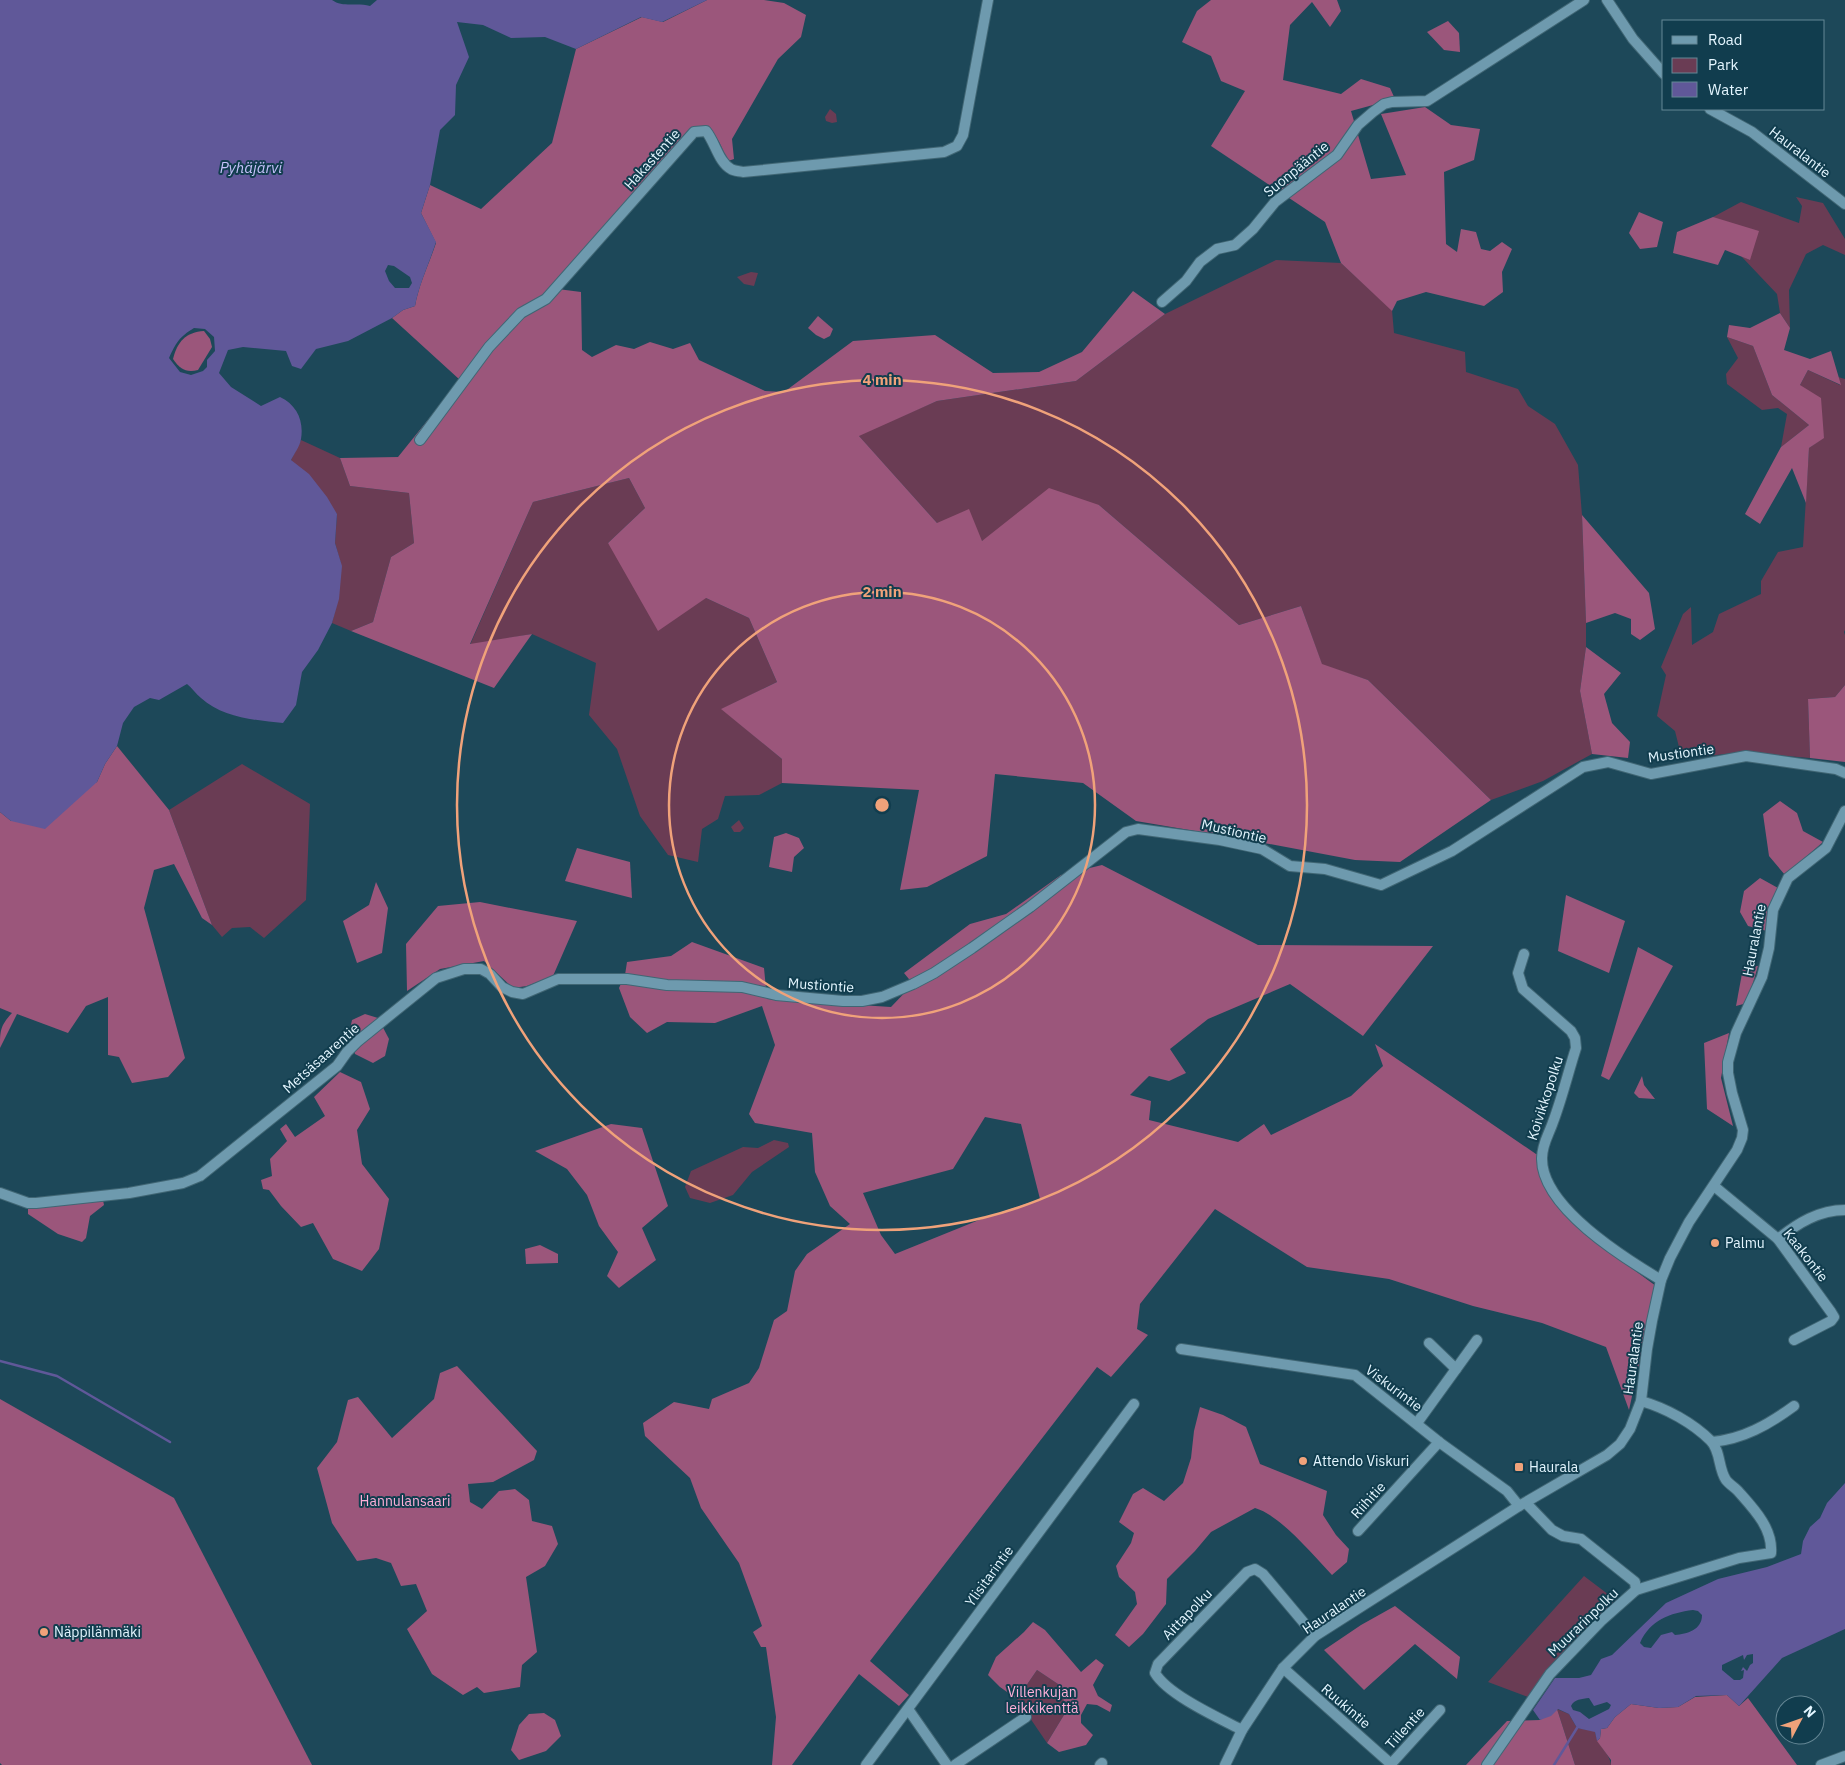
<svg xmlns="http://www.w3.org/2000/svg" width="1845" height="1765" font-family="'IBM Plex Sans',sans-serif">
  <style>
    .green { fill: #6a3c54 }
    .forest { fill: #9b567b; fill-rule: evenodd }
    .water { fill: #605899; fill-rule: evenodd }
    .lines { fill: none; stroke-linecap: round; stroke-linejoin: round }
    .stream { stroke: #605899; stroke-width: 2.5 }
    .minor-casing { stroke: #406674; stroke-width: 12 }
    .minor { stroke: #6e9aae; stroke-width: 10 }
    .ring { fill: none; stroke: #f0a27a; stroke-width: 2.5 }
    .poi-dot { fill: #f0a27a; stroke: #113d4e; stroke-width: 2 }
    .labels { text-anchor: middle; stroke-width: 4; stroke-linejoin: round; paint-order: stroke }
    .street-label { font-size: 14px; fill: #e4f6ff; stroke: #113d4e }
    .poi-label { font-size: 14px; fill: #e4f6ff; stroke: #113d4e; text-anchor: start }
    .park-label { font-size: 14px; fill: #ffafd8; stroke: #113d4e }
    .water-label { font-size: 15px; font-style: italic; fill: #c6c2fb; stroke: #113d4e }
    .centre { fill: #f0a27a; stroke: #113d4e; stroke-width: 2.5 }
    .ring-label { font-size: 15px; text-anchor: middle; font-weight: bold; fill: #f0a27a; stroke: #113d4e; stroke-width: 4; stroke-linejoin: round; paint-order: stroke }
  </style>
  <rect width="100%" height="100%" fill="#1d4859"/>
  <g class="green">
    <polygon points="830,109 836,114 837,122 832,123 826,121 825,117"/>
    <polygon points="1796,197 1823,203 1845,239 1845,255 1823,245 1806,254 1789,290 1790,328 1780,313 1777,294 1741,256 1750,260 1713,217 1741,202 1799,223 1802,206"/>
    <polygon points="1276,260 1341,263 1392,310 1394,333 1465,352 1466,372 1518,389 1528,406 1555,424 1578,465 1582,515 1586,623 1586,647 1580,691 1592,754 1543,781 1491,800 1368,680 1322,665 1301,606 1239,625 1099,505 982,541 937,523 858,435 937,401 1076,381 1165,314"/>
    <polygon points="751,272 758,273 754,286 744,284 737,277"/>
    <polygon points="1727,337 1753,346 1772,395 1809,425 1781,447 1787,414 1778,408 1762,410 1727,384 1726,374 1738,358"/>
    <polygon points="1808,370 1840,385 1838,377 1845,379 1845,630 1844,632 1845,635 1845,685 1835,697 1808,699 1810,758 1742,752 1682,759 1675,731 1657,716 1666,675 1661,667 1683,614 1691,607 1692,645 1713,632 1719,614 1761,594 1761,581 1778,552 1803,547 1809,448 1824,437 1800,385"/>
    <polygon points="301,440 340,458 350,486 409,493 414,543 391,557 373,622 351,631 332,623 338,599 341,564 335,543 337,514 291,460"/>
    <polygon points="629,478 645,508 608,543 706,598 749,618 777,682 722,709 782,759 782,783 759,795 725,796 718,819 702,829 698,862 668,855 640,816 617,749 589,715 596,663 532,634 470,645 533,502"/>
    <polygon points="242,764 310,804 306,900 264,938 250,927 232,928 222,937 212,925 169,810"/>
    <polygon points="739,820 744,828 740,832 734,832 731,827"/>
    <polygon points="774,1140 788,1143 789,1147 752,1172 733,1195 710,1203 690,1198 685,1187 691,1171 743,1147 758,1148"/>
    <polygon points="1584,1576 1617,1601 1575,1639 1548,1668 1528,1697 1488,1682"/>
    <polygon points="1037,1670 1058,1684 1067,1710 1047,1743 1017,1699"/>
    <path d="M1557,1709L1569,1714L1577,1728L1595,1731C1597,1746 1610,1753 1611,1765H1575Z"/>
  </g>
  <g class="forest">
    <path d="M707,0H764L784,3L806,15L801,37L778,59L732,139L734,159L728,161C719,143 717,128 695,126L550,288L581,292L582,350L592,357L616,345L634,349L650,342L673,349L690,343L699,360L765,391L784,392L853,341L935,335L993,373L1039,372L1082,352L1133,291L1165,314L1076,381L937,401L859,436L937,523L969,509L982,541L1049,488L1099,505L1239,625L1301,606L1322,664L1368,680L1491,800L1400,862L1355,860L1254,841L1136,821L1083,783L995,774L987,856L927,887L900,890L919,790L782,783V759L721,709L777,682L749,618L706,598L658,631L608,543L645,508L629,478L533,502L470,644L532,634L494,688L351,631L373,622L391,557L414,543L409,493L350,486L340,458L398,457L460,380L392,318L403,310L415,306C419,284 429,264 436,243L421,213L430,185L481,209L552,143L576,49L642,17L663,22Z"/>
    <polygon points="1211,0 1337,0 1341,11 1330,27 1312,2 1290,25 1283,80 1341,94 1361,79 1390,88 1395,99 1351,111 1371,179 1406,175 1381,114 1425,107 1451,125 1480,129 1474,160 1444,172 1446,244 1457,252 1461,229 1476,232 1481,249 1490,251 1502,242 1512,249 1502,272 1503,292 1484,306 1426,292 1397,301 1392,311 1341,263 1325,222 1211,146 1245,91 1221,81 1211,56 1182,42 1197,11"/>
    <polygon points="1448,21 1459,33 1460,52 1444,50 1427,32"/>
    <polygon points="1639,212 1663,222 1657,247 1640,249 1629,233"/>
    <polygon points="1713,217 1759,231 1750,260 1725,250 1718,265 1673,253 1677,232"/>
    <polygon points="1780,313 1790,328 1784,350 1810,359 1831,351 1841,385 1808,370 1800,385 1821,398 1824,438 1809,448 1806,503 1792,468 1760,524 1745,514 1781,447 1809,425 1772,395 1753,346 1727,337 1729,325 1750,328"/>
    <polygon points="818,316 833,329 830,336 824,339 816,335 808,328"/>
    <path d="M204,331L210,339L212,347L198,370C186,373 180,369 173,359C177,342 186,332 204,331Z"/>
    <polygon points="1582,515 1649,593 1655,629 1640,640 1631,634 1631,619 1615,613 1586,623"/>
    <polygon points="1586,647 1621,673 1604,694 1612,723 1630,742 1628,758 1592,754 1580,691"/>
    <polygon points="1845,685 1845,762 1810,758 1808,699 1835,697"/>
    <path d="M117,746L169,810L212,925L202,918L174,864L154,870L144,908L185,1058L168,1077L132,1083L119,1057L108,1055V997L86,1006L68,1033L17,1014L0,1048C0,1031 0,1026 12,1013L0,1008V812L11,821L97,782L105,764Z"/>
    <polygon points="1780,801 1797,813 1803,831 1823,842 1785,875 1769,856 1763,814"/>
    <polygon points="786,833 799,838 804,848 794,857 792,872 769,867 774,837"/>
    <polygon points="577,848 630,862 632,898 565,881"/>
    <path d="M1102,865L1258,945L1433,946L1363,1036L1290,984L1208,1019L1170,1049L1186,1073L1169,1081L1149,1076L1130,1095L1151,1101L1149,1120L1238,1142L1264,1124L1271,1135L1351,1096L1383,1066L1375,1044L1536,1154L1541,1155V1173L1600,1245L1656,1286L1629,1410L1606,1347L1542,1323L1473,1306L1389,1279L1307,1267L1215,1209L1140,1304L1137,1329L1148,1335L1111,1377L1097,1367L870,1661L909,1695L899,1706L859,1674L792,1765H772L776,1717L766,1647H761L753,1632L762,1626L739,1563L701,1508L690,1478L645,1436L643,1423L674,1402L709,1409L712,1399L749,1383L759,1368L774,1320L787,1311L795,1271L807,1254L850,1224L830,1206L815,1172L812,1133L755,1123L749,1114L775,1045L762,1006L715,1023L667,1022L647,1033L630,1017L619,988L625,975L627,962L671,956L692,942L764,968L767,999L891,1007L913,984L904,973L970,924L1006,914L1061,875ZM985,1117L1021,1124L1040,1199L979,1220L895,1254L881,1235L863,1193L953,1169Z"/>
    <polygon points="1760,878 1778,888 1768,912 1767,931 1748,926 1740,912 1744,891"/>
    <polygon points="376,882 388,908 382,953 357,963 343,921 369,905"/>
    <polygon points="1566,895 1625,921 1609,973 1558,951"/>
    <polygon points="480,902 577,921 553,976 527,986 513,988 484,961 440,969 407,991 406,944 438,906"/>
    <polygon points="1638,947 1673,966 1609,1080 1601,1076"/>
    <polygon points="1758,966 1747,1003 1736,1006 1743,968"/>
    <polygon points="365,1014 378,1018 389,1039 385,1056 373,1063 355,1054 349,1034 352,1020"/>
    <polygon points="1729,1033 1721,1078 1733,1126 1707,1109 1704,1043"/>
    <polygon points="340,1072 361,1082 370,1109 357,1130 362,1164 389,1199 379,1249 362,1271 333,1259 313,1223 301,1227 281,1206 269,1190 263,1189 261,1180 272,1176 270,1159 287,1141 280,1129 286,1124 295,1137 325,1116 314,1097"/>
    <polygon points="1642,1076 1644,1085 1655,1099 1639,1098 1634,1093"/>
    <polygon points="611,1124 642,1128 668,1206 642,1228 656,1260 619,1288 607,1276 618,1252 599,1226 587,1195 567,1169 535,1151"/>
    <polygon points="103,1200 104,1205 90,1216 86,1238 82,1242 58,1234 28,1214 28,1208"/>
    <polygon points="540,1245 558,1254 558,1263 526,1264 525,1249"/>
    <polygon points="457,1366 537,1451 534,1460 493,1482 468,1484 470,1502 482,1509 499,1491 515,1489 529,1500 532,1521 552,1526 558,1544 545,1566 526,1577 537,1652 522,1665 520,1687 484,1693 477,1687 463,1695 432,1674 407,1629 427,1611 416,1584 401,1586 391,1563 376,1558 357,1561 332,1523 317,1468 337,1442 348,1400 358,1397 392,1438 434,1399 440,1373"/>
    <polygon points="0,1399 174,1498 312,1765 2,1765 0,1763"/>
    <path d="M1200,1407L1223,1415L1246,1427L1260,1464L1327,1491L1323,1515L1336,1535L1349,1549L1347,1562L1332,1575C1313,1555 1280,1515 1255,1508L1211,1532L1195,1551L1167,1579L1166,1604L1143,1634L1129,1647L1115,1635L1137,1604L1135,1592L1119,1577L1116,1566L1131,1543L1134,1533L1119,1522L1133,1494L1143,1488L1164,1501L1183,1483L1191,1458L1194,1431Z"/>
    <polygon points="1395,1606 1460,1657 1457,1679 1415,1644 1364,1690 1324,1650 1361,1625"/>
    <polygon points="1033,1622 1045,1630 1081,1672 1096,1659 1104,1665 1093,1685 1098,1696 1112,1705 1110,1712 1097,1705 1087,1704 1081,1715 1081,1723 1093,1735 1086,1745 1059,1752 1047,1743 1067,1710 1058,1684 1037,1670 1017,1699 1000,1687 988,1675 996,1657 1024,1632"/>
    <polygon points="1727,1695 1739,1706 1748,1698 1797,1765 1611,1765 1611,1760 1597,1741 1600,1738 1601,1729 1607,1728 1615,1717 1631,1704 1659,1708 1678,1707 1695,1697"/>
    <polygon points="1557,1709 1575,1765 1466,1765 1507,1721 1540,1720"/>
    <polygon points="544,1713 555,1720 561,1736 546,1751 519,1760 511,1750 519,1725 529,1714"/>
  </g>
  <g class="water">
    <path d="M0,0H332C343,8 357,2 370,6L377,0H707L662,22L641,17L576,49L545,37L511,38L483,25L457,22L469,57L456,85L455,115L440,130L430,185L421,213L436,242C429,264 419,284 415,306L403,310L392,318L348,341L316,349L301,369L292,366L286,351L243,347L228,350L219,373L231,387L261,406L280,397C297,405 304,421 301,439C300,446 294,454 291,460L309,474L327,497L337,514L335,543L342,566L339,599L332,623L318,650L302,672L296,705L283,723C255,720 223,718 201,698C196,694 192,688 187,684L159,700L150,698L134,707L123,723L117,746L105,764L97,782L45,829L11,821L0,812ZM388,265L394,266L410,277L412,283L409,288H395L389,281L385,271ZM194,328L205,329L214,337L215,351L207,360V367L203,371L191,375L180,372L169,358C176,343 179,337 194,328Z"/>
    <path d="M1845,1483V1629L1782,1658L1739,1706L1727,1695L1696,1696L1678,1707L1659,1708L1631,1704L1615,1717L1607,1728L1601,1729L1600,1738L1597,1741L1595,1732L1577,1728L1569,1714L1558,1709L1551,1716L1540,1720L1533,1710L1555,1678H1579L1591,1675L1601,1659L1612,1655L1666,1603L1718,1579L1767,1567L1801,1554L1803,1541L1810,1527L1820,1518L1827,1503ZM1693,1610L1698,1611L1702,1615C1702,1630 1687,1634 1675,1635L1672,1632L1661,1635L1651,1648L1644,1647L1640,1643C1650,1620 1670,1613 1693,1610ZM1753,1654V1663L1750,1665L1747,1671L1743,1667L1741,1671L1744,1670L1743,1678L1740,1680H1734L1722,1670V1665L1743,1655L1744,1660L1747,1655ZM1589,1698L1594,1706L1607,1702L1611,1705L1609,1709L1589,1719L1580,1712L1573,1710L1571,1706C1574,1699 1582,1699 1589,1698Z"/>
  </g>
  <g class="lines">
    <g class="stream">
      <polyline points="0,1361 57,1376 170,1442"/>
      <polyline points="1554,1765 1577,1728"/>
    </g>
    <defs>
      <g id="minor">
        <polyline points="1607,0 1633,39 1664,74"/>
        <polyline points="1710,109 1752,132 1845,204"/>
        <polyline points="1162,302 1186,281 1200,262 1217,249 1235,245 1253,229 1275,202 1337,155 1358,125 1373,112 1384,104 1392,102 1427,101 1584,0"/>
        <path d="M420,440L489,347L521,313L546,299L694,132L706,131C715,142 719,163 731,169C734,171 739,171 743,172L944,152L957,146L963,135L988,0"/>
        <path d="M1524,954L1518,973L1523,989L1571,1031L1575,1038L1576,1048C1568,1073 1562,1098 1553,1122C1549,1134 1542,1144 1542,1158C1541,1207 1624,1258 1661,1280"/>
        <polyline points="1714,1186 1778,1239 1831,1312 1834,1317 1831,1321 1794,1340"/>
        <polyline points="0,1193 28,1203 36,1203 129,1193 183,1183 200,1176 337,1066 347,1052 358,1041 436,978 464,969 481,969 490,974 502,987 512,992 523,994 558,979 627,979 667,985 742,987 776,995 843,1001 862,1001 882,997 913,984 934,973 972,948 1030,907 1126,832 1138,829 1220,840 1262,849 1290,866 1325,869 1381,885 1452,851 1583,767 1608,762 1651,774 1746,756 1836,769 1845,773"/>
        <path d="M1778,1239C1798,1223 1819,1210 1845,1210"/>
        <polyline points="1429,1343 1456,1369"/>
        <polyline points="1181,1349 1355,1375 1439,1442 1507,1491 1519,1506"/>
        <polyline points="1417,1423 1477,1340"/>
        <path d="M1712,1442C1743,1439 1768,1425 1794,1406"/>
        <polyline points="1526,1503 1552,1530 1563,1536 1581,1539 1635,1582 1636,1590"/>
        <polyline points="1358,1531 1439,1442"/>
        <polyline points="1283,1668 1391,1764"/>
        <polyline points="908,1709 947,1765"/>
        <path d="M1242,1730C1219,1718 1168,1695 1155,1673L1158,1664L1247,1572L1255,1569L1263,1574L1315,1636"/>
        <polyline points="866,1765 1134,1404"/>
        <polyline points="955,1765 1026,1717"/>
        <polyline points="1100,1765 1102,1763"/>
        <polyline points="1225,1765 1242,1730 1283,1668 1315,1636 1519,1506 1607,1455 1620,1444 1630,1429 1641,1401 1647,1349 1652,1321 1661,1280 1670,1258 1689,1222 1737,1150 1742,1138 1743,1130 1732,1093 1728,1073 1728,1062 1736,1033 1762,977 1769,948 1773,910 1788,878 1826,848 1845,811"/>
        <polyline points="1390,1765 1440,1710"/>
        <path d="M1487,1765L1550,1674L1601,1621L1636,1590L1739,1558L1771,1553C1773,1528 1753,1508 1738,1491C1734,1487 1729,1484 1726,1480C1718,1468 1721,1452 1711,1441C1693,1423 1666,1408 1641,1401"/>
        <polyline points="1821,1765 1845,1756"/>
      </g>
    </defs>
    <use href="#minor" class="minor-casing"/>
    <use href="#minor" class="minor"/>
  </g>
  <g class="ring">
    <circle cx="882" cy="805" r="213"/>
    <circle cx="882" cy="805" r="425"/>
  </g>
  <g class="poi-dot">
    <circle cx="1715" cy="1243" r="5"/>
    <circle cx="1303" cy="1461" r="5"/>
    <rect x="1514" y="1462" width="10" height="10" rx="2.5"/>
    <circle cx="44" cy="1632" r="5"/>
  </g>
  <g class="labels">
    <g class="street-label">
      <text transform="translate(1800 152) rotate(38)" y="5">Hauralantie</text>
      <text transform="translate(652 159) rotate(-48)" y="5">Hakastentie</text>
      <text transform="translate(1296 169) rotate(-39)" y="5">Suonpääntie</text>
      <text transform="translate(1681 753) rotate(-8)" y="5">Mustiontie</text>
      <text transform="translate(1234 831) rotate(13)" y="5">Mustiontie</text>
      <text transform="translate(1754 940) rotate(-79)" y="5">Hauralantie</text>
      <text transform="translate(821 985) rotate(4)" y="5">Mustiontie</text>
      <text transform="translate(321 1058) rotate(-42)" y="5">Metsäsaarentie</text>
      <text transform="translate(1545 1098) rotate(-72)" y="5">Koivikkopolku</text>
      <text transform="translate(1806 1255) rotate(52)" y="5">Kaakontie</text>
      <text transform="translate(1633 1358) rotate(-82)" y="5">Hauralantie</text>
      <text transform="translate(1394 1388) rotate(37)" y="5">Viskurintie</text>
      <text transform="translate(1368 1500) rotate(-48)" y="5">Riihitie</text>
      <text transform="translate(989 1576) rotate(-54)" y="5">Ylisitarintie</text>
      <text transform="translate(1334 1610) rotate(-34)" y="5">Hauralantie</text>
      <text transform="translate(1187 1614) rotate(-46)" y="5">Aittapolku</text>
      <text transform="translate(1583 1622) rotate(-44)" y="5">Muurarinpolku</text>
      <text transform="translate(1346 1706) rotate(41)" y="5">Ruukintie</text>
      <text transform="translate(1405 1728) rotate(-48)" y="5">Tiilentie</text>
    </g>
    <g class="poi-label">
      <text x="1725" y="1248">Palmu</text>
      <text x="1313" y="1466">Attendo Viskuri</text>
      <text x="1529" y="1472">Haurala</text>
      <text x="54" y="1637">Näppilänmäki</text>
    </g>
    <g class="park-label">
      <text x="405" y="1506">Hannulansaari</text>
      <text x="1042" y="1697">Villenkujan<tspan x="1042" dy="16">leikkikenttä</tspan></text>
    </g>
    <g class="water-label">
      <text x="251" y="173">Pyhäjärvi</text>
    </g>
  </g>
  <circle cx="882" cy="805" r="8" class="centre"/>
  <g class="ring-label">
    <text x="882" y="385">4 min</text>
    <text x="882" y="597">2 min</text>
  </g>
  <rect x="1662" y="20" width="162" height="90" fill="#113d4e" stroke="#658795"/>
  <rect x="1672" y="36" width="25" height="8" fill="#6e9aae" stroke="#658795"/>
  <text x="1708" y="45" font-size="15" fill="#e4f6ff">Road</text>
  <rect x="1672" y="58" width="25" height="15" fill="#6a3c54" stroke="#658795"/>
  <text x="1708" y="70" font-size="15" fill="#e4f6ff">Park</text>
  <rect x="1672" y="82" width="25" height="15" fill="#605899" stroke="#658795"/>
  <text x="1708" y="95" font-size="15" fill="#e4f6ff">Water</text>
  <g transform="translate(1800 1720) rotate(49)"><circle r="24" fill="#113d4e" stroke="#658795"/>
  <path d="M0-4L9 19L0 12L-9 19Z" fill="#f0a27a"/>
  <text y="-8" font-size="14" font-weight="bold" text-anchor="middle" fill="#e4f6ff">N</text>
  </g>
</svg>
